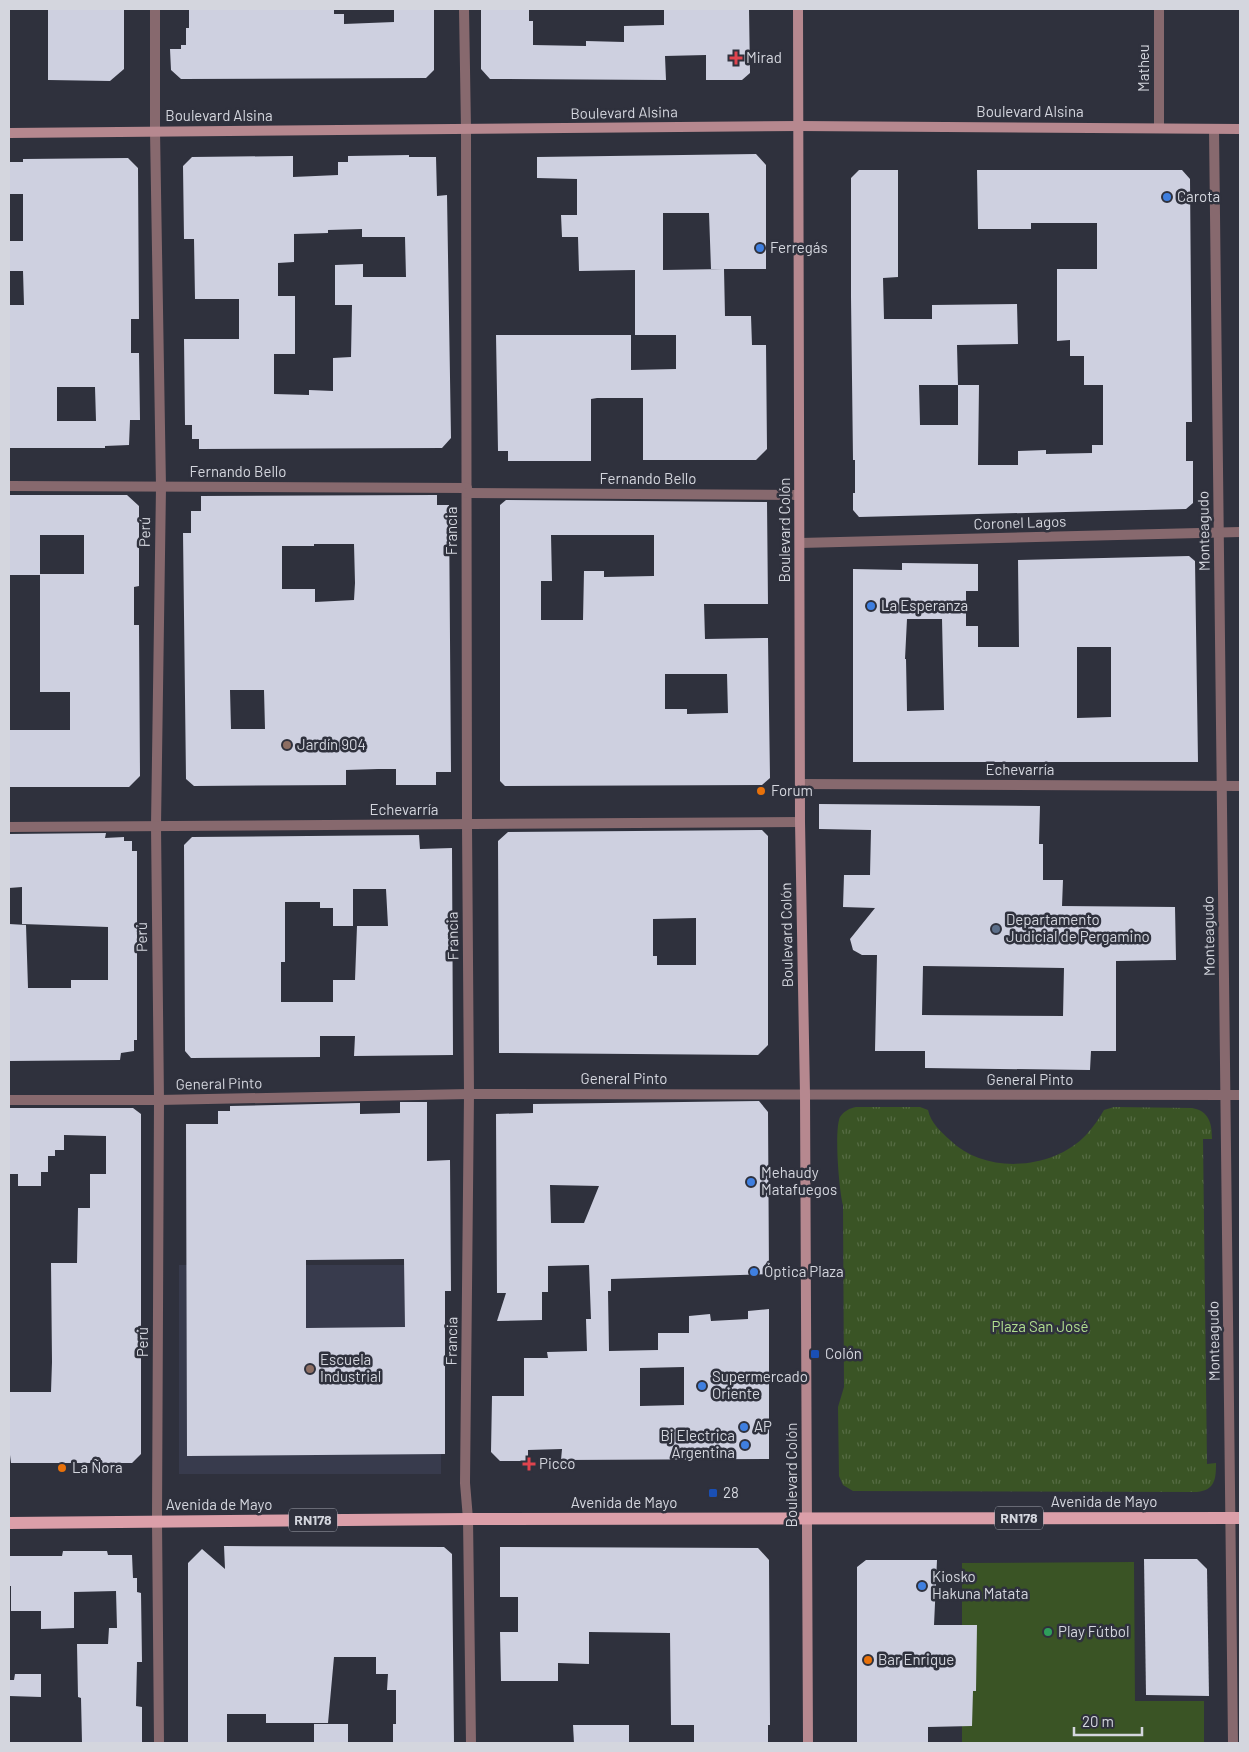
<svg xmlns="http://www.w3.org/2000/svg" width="1249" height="1752" font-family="Barlow,sans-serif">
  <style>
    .built { fill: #383b4d }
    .green { fill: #3a5425 }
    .park { fill: url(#park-tufts) }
    .building { fill: #ced0e0; fill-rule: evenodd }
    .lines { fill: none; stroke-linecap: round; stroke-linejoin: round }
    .street { stroke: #87696e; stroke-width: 10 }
    .secondary { stroke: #b6888f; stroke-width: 10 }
    .primary { stroke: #db9fa9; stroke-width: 12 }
    .health-dot { fill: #e0444e; stroke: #2f313d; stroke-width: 2 }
    .shop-dot { fill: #3f7fe0; stroke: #2f313d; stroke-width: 2 }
    .education-dot { fill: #8d6e63; stroke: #2f313d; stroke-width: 2 }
    .food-dot { fill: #e8710a; stroke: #2f313d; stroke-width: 2 }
    .service-dot { fill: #5c6f8a; stroke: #2f313d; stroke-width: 2 }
    .transit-dot { fill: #1a4fb4; stroke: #2f313d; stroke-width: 2 }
    .leisure-dot { fill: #2e9e5b; stroke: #2f313d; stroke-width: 2 }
    .labels { text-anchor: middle; stroke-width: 5; stroke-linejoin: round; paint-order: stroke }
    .shield { fill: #2f313d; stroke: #a2a4ae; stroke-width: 1 }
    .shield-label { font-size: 14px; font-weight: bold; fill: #d4d6de }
    .poi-label { font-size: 15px; fill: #d4d6de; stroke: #2f313d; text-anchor: start }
    .street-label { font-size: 15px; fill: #d4d6de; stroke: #2f313d }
    .park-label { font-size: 15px; fill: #b1df90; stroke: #2f313d }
  </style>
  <defs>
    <pattern id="park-tufts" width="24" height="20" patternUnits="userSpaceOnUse" patternTransform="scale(1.25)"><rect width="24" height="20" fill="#3a5425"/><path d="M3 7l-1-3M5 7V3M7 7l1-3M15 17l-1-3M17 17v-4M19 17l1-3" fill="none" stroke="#566c44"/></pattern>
  </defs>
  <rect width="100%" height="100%" fill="#2f313d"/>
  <polygon class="built" points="179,1265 442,1265 441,1474 179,1474"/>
  <polygon class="green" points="1134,1562 1135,1701 1204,1701 1204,1743 962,1743 962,1563"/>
  <path class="park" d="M856,1107H920L928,1110C931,1123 940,1131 950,1140C985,1175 1053,1170 1086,1135C1093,1127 1099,1119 1104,1110L1114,1107L1192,1108C1209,1111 1212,1123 1212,1139H1203L1207,1464L1216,1463C1216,1479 1215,1490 1197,1492L853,1491L843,1485L839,1476L838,1407L844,1387L843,1205C839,1190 834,1130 840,1117C844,1111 850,1108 856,1107Z"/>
  <g class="building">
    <polygon points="48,9 124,9 124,69 110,81 48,80"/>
    <polygon points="189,9 334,9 334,14 344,14 344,24 394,22 394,9 434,9 434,70 426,78 181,79 171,70 170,49 181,49 181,45 186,45 186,28 189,28"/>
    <polygon points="481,9 529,9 529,21 533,21 533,45 586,46 586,41 624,42 624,26 664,25 664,9 749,9 750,73 742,80 706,80 706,55 665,56 666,80 490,79 481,69"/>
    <polygon points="756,154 766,165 766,269 711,269 709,213 663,213 663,270 724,269 725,316 751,316 752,345 766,345 767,449 756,460 643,460 643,398 597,398 591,399 591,461 508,461 508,451 498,451 496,335 631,335 631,370 676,369 676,335 635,335 635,270 579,271 578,237 562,237 561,215 577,215 577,179 537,178 537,157"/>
    <path d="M409,155V157H436L437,196L447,195L451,438L442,448L199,449V439H192V425H185L184,339H239V299H195L194,239H184L183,166L192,157L293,156V177L338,175V162H348V156ZM362,229V237H405L406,277H363V264L335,265V305H352L351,357L333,358V391L309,390V395L274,394V354H295V296H278V263L294,262V234L328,233V230Z"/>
    <path d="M128,158L138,168L139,319H131V353H139L140,420H130L129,445L105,446V448H9V305H24L23,271H9V241H23V194H9V162H23V159ZM57,387H95L96,421H57Z"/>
    <path d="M859,170H898V277L883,278L884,319H932V305L1017,304L1018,344L957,345L958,385H979L978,465H1018V451L1046,450V454L1092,453V445H1103V385H1084V356H1070V340L1057,341V269H1097V223H1031V229H978L977,170H1182L1190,179L1192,422H1186V461H1193V503L1186,509L859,517L853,510V493H855V460H853L851,297V178ZM919,385H958V425H920Z"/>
    <polygon points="9,495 127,495 139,506 139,586 134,587 134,625 139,625 140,776 129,787 9,787 9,730 70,730 70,692 40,692 40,574 84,574 84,535 40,535 40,575 9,575"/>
    <path d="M437,495V505H449L451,772H436V785H396V769H378L346,770V785L194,786L186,779L183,533H191V511H201V496ZM314,544H354L355,583L354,600L315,602V589H282V546H314ZM230,690H264L265,729H231Z"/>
    <path d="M506,500L767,502L768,604H704L705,639L768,638L770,778L762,785L505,786L500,781V505ZM551,535H654V576L604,577V571H584L583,620H541V581H552ZM665,674H727L728,713L687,714V709H665Z"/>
    <path d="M1189,556L1195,561L1198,762H853V569L902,570V563L978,564V591H966V626H978V647H1019L1018,560ZM907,619H942L944,710L907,711L906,659H905ZM1077,647H1111V717L1077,718Z"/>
    <path d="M819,804L1040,806L1039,844H1043V880H1063L1062,906L1175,907L1176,960L1116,961V1051H1091L1090,1070L925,1068V1051H875L877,955H862L853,950L850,939L875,908L843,907L844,875H870L871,830L819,829ZM923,966L1064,968L1063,1016L922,1015Z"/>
    <path d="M762,830L768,836V1045L758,1055L499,1053L498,841L508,832ZM696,918V965H657V956H653V919Z"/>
    <polygon points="106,833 105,838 124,837 124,841 132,841 132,851 137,851 137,1040 134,1040 134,1051 121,1053 120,1060 9,1061 9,924 26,925 28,988 71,988 71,980 108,980 108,927 22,924 22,887 9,888 9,834"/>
    <path d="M419,835L420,849L452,848L453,1055L354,1056L355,1036H320V1057L191,1058L185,1051L184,845L192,837ZM353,889H386L388,926H357L355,980H333V1002H281V962H285V902H320V908H333V926H353Z"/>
    <path d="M759,1101L768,1112L769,1274L611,1279V1291H608L609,1351L658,1350V1333H689V1316L710,1314L711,1321L748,1319V1311L769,1309V1459L561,1460L562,1449L528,1450V1461H500L491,1452L492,1396H524V1358H548L547,1352L587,1351L586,1319H591L589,1265L548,1266V1292H542V1320L497,1321L506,1293H497L496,1114L533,1113V1104ZM550,1185L599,1186L584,1223H551ZM684,1367V1405L640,1406V1368Z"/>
    <path d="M400,1102H427V1161L450,1160L451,1291H445V1454L187,1456L186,1124H218V1111H230V1106L360,1103V1114L400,1113ZM404,1259L405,1327L306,1328V1260Z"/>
    <polygon points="9,1108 133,1108 141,1114 141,1454 132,1463 11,1463 10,1455 9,1455 9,1392 51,1392 52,1362 51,1263 77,1263 78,1208 90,1208 90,1174 106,1174 106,1136 64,1135 64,1150 55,1150 55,1156 48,1156 48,1172 41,1172 41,1186 18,1186 18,1174 9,1174"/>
    <polygon points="224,1546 444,1547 452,1554 454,1743 393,1743 393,1724 396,1724 396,1690 387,1690 388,1674 376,1674 376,1657 334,1657 328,1723 266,1723 266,1714 227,1714 227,1743 188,1743 188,1563 202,1549 225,1569"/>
    <polygon points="500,1547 758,1548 769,1560 770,1725 768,1725 768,1743 694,1743 694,1725 671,1725 670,1633 589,1632 589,1664 558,1663 558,1681 501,1681 500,1632 518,1632 518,1597 500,1597"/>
    <polygon points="63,1551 107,1551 108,1555 132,1555 133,1578 137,1578 137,1592 141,1593 142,1662 137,1662 136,1706 142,1707 142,1743 82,1743 81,1698 78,1697 77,1644 108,1644 109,1628 117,1628 116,1591 74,1592 74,1628 41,1629 41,1611 11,1611 11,1586 9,1586 9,1556 62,1556"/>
    <polygon points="1144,1559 1197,1559 1207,1569 1209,1696 1146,1695"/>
    <polygon points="866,1560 937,1560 934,1625 977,1625 976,1691 973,1691 972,1726 928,1727 928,1743 857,1743 857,1567"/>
    <polygon points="15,1674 41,1674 41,1697 9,1696 9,1680 14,1680"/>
    <rect x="314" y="1724" width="34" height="19"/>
    <polygon points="573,1725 629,1725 629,1743 574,1743"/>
  </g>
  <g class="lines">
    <g class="street">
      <polyline points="155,9 155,131 161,487 156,826 159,1100 157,1521 159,1743"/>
      <polyline points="464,9 466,129 467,825 469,1094 465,1483 468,1519 471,1743"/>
      <polyline points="1159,9 1159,128"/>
      <polyline points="1214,129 1233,1743"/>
      <polyline points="9,486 467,488"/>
      <polyline points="467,493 799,495"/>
      <polyline points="800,543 1240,532"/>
      <polyline points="800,784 1240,786"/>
      <polyline points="9,827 800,822"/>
      <polyline points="9,1100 159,1100 469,1094 1240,1095"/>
    </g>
    <g class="secondary">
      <polyline points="798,9 800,822 805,1094 808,1743"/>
      <polyline points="9,133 799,126 1240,129"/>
    </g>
    <polyline class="primary" points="9,1523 468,1519 1240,1518"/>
  </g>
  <g class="health-dot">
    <path d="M733.5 50.5h5v5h5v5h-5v5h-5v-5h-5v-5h5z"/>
    <path d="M526.5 1456.5h5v5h5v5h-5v5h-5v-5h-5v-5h5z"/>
  </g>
  <g class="shop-dot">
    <circle cx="1167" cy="197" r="5"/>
    <circle cx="760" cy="248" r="5"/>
    <circle cx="871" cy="606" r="5"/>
    <circle cx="751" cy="1182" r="5"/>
    <circle cx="754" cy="1272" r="5"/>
    <circle cx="702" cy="1386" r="5"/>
    <circle cx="744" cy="1427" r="5"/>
    <circle cx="745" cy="1445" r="5"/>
    <circle cx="922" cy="1586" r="5"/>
  </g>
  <g class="education-dot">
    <circle cx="287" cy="745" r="5"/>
    <circle cx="310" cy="1369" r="5"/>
  </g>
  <g class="food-dot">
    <circle cx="761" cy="791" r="5"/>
    <circle cx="62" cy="1468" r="5"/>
    <circle cx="868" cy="1660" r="5"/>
  </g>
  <circle class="service-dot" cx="996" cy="929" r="5"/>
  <g class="transit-dot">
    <rect x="810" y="1349" width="10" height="10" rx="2.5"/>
    <rect x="708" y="1488" width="10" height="10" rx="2.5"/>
  </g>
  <circle class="leisure-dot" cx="1048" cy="1632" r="5"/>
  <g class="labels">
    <g class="shield">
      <rect x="995" y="1506.5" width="48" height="23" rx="4"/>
      <rect x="289" y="1508.5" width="48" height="23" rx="4"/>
    </g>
    <g class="shield-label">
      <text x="1019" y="1523">RN178</text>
      <text x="313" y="1525">RN178</text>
    </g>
    <g class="poi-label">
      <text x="746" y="63">Mirad</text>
      <text x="1177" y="202">Carota</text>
      <text x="770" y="253">Ferregás</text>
      <text x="881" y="611">La Esperanza</text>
      <text x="297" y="750">Jardín 904</text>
      <text x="771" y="796">Forum</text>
      <text x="1006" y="925">Departamento<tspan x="1006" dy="17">Judicial de Pergamino</tspan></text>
      <text x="761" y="1178">Mehaudy<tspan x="761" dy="17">Matafuegos</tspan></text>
      <text x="764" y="1277">Óptica Plaza</text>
      <text x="825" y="1359">Colón</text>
      <text x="320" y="1365">Escuela<tspan x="320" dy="17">Industrial</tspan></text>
      <text x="712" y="1382">Supermercado<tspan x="712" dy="17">Oriente</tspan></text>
      <text x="754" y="1432">AP</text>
      <text x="735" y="1441" text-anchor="end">Bj Electrica<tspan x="735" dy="17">Argentina</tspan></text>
      <text x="539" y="1469">Picco</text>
      <text x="72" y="1473">La Ñora</text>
      <text x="723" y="1498">28</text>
      <text x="932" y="1582">Kiosko<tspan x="932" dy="17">Hakuna Matata</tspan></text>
      <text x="1058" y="1637">Play Fútbol</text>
      <text x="878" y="1665">Bar Enrique</text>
    </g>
    <g class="street-label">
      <text transform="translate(1144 68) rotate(-90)" y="5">Matheu</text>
      <text x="1030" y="117">Boulevard Alsina</text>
      <text transform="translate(624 113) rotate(-1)" y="5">Boulevard Alsina</text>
      <text x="219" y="121">Boulevard Alsina</text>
      <text x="238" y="477">Fernando Bello</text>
      <text x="648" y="484">Fernando Bello</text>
      <text transform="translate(1020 523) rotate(-2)" y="5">Coronel Lagos</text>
      <text transform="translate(785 530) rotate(-90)" y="5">Boulevard Colón</text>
      <text transform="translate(452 531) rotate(-90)" y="5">Francia</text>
      <text transform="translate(1204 531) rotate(-91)" y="5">Monteagudo</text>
      <text transform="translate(145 532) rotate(-89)" y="5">Perú</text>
      <text x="1020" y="775">Echevarría</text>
      <text x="404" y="815">Echevarría</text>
      <text transform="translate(787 935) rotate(-91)" y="5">Boulevard Colón</text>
      <text transform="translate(453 936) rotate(-91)" y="5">Francia</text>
      <text transform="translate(1209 936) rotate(-91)" y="5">Monteagudo</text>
      <text transform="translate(142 937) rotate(-91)" y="5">Perú</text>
      <text x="624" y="1084">General Pinto</text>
      <text x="1030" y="1085">General Pinto</text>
      <text transform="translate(219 1084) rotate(-1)" y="5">General Pinto</text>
      <text transform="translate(452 1341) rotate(-89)" y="5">Francia</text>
      <text transform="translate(1214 1341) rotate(-91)" y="5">Monteagudo</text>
      <text transform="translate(143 1342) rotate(-90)" y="5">Perú</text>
      <text transform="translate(792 1475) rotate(-90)" y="5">Boulevard Colón</text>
      <text x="1104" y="1507">Avenida de Mayo</text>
      <text x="624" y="1508">Avenida de Mayo</text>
      <text x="219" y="1510">Avenida de Mayo</text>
    </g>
    <g class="park-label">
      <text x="1040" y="1332">Plaza San José</text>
    </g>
  </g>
  <rect width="1249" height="1752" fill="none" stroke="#d4d6de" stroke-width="20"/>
  <path d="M1074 1727v8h68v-8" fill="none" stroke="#d4d6de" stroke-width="2.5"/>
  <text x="1082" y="1727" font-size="15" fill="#d4d6de" stroke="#2f313d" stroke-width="4" paint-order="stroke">20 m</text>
</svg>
